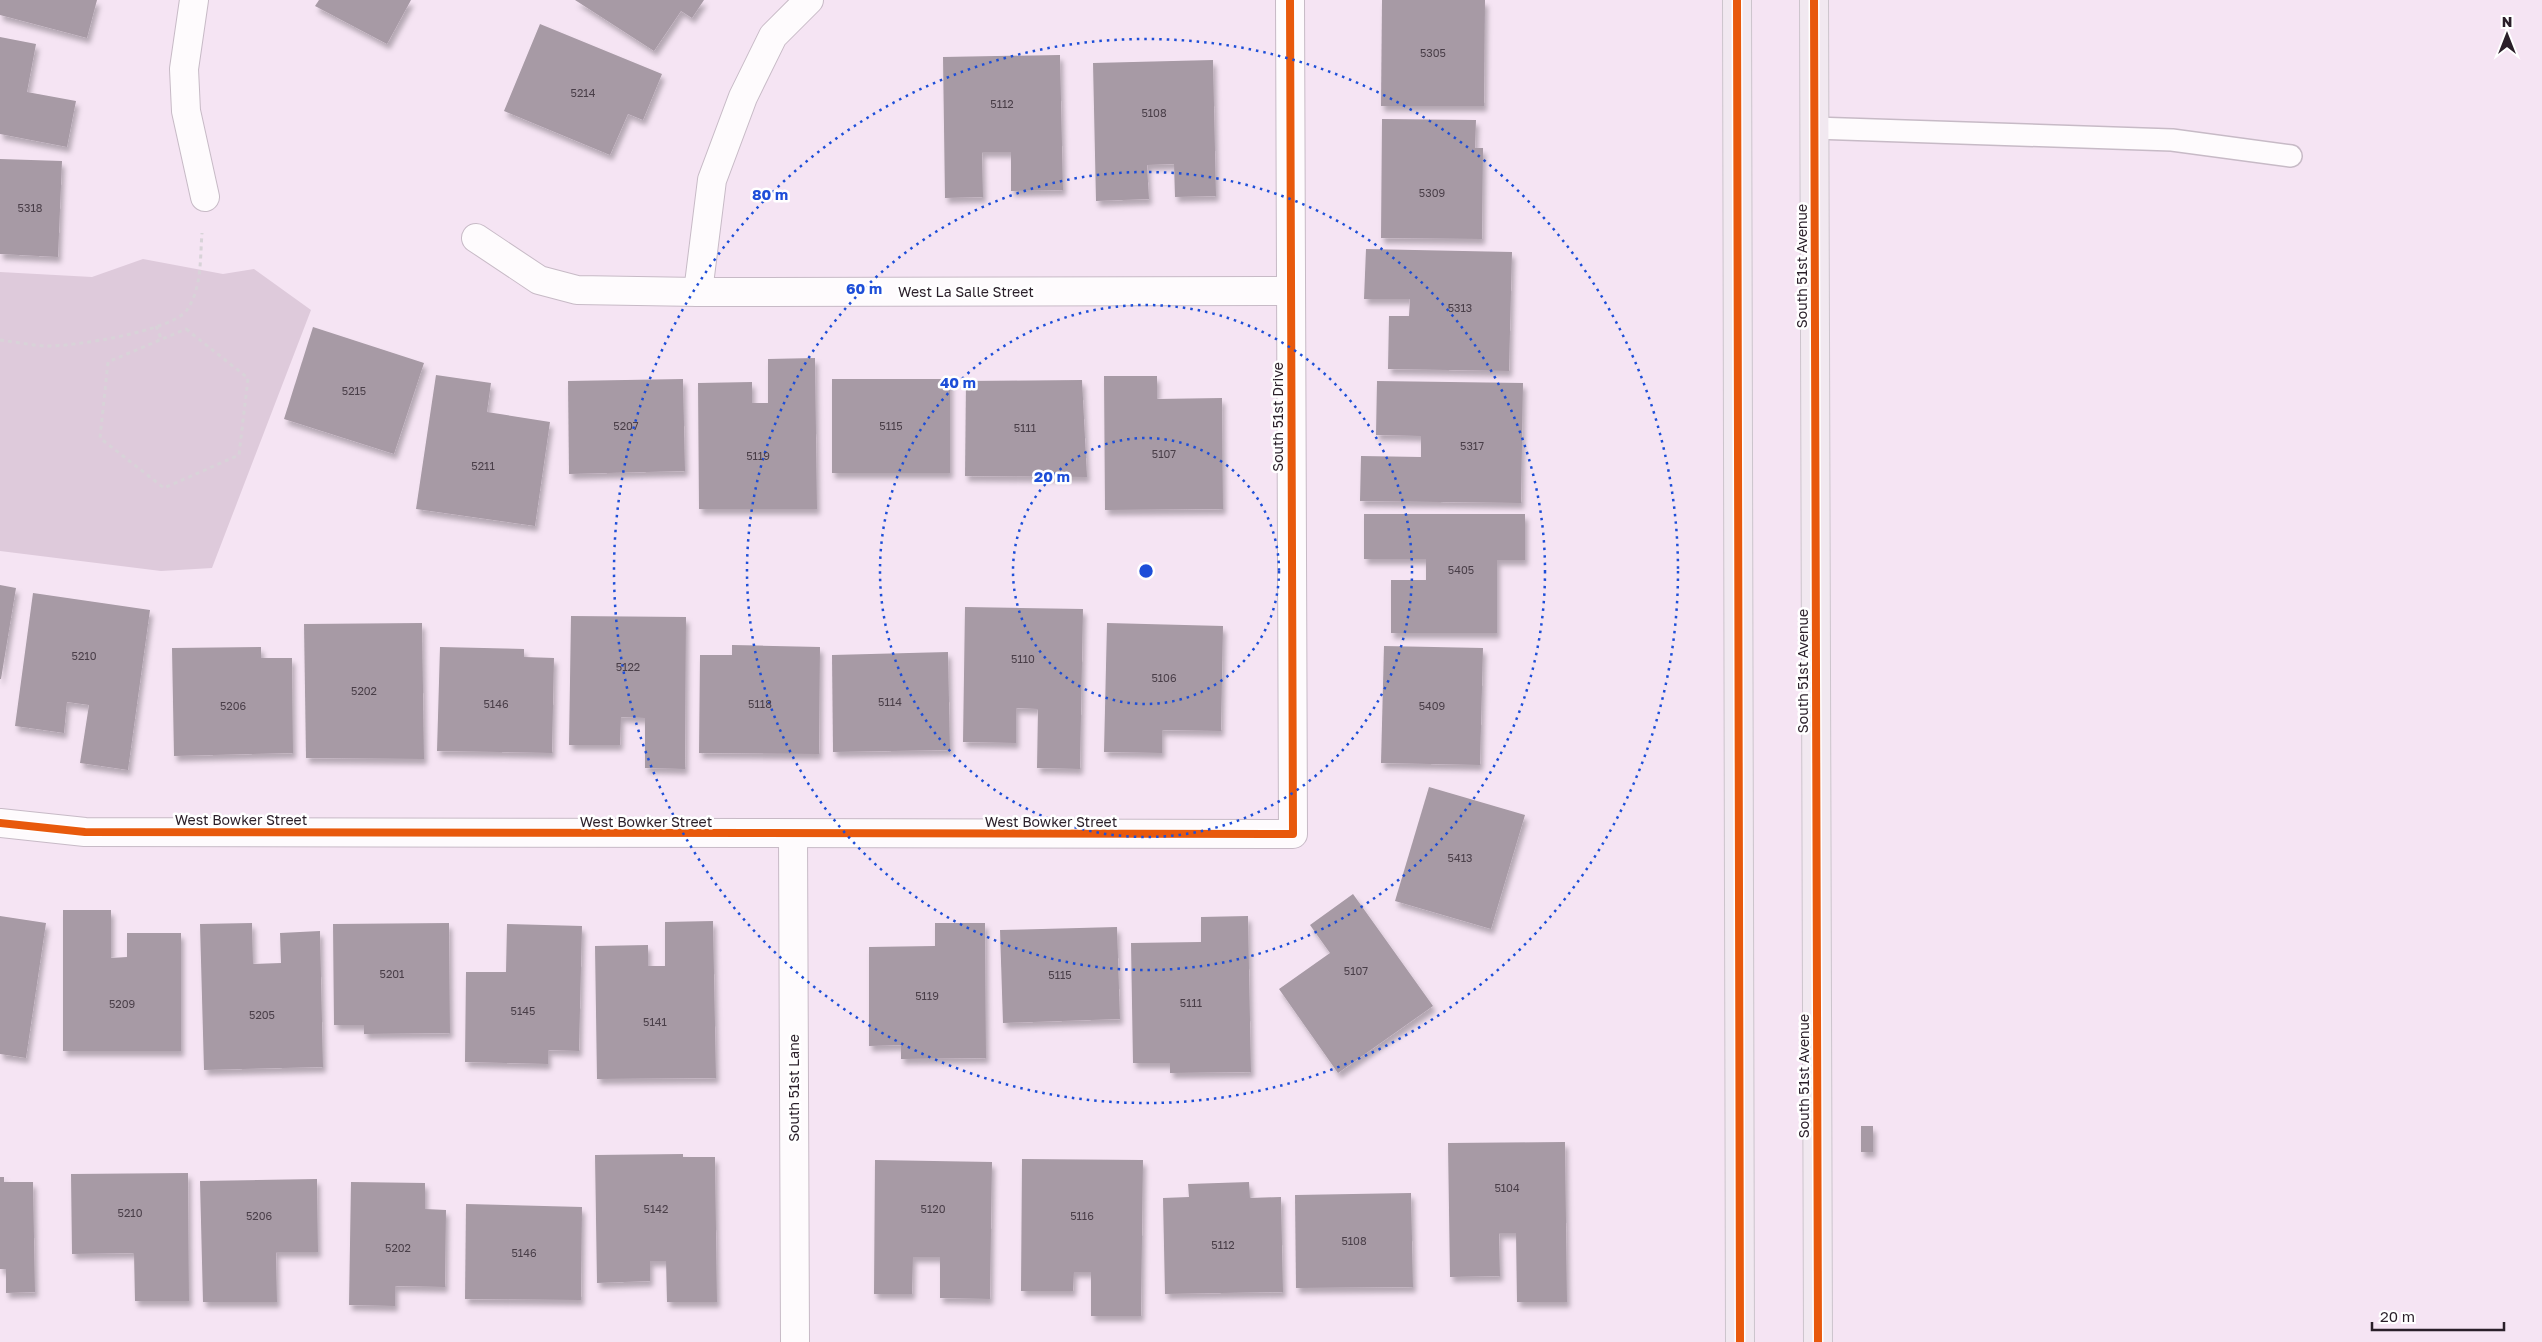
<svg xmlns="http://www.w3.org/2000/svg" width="2542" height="1342" font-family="'Golos Text',sans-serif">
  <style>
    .green { fill: #decadb }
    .building { fill: #a79aa5; filter: url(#shadow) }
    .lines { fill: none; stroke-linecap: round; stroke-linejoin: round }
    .service-casing { stroke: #c7bac6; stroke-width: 24 }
    .minor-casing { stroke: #c7bac6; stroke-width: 30 }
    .primary-casing { stroke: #ccc4cc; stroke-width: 30 }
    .path { stroke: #d8d3d8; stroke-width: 3; stroke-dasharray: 4 4; stroke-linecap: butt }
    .service { stroke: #fefbfd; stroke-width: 21 }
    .minor { stroke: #fefbfd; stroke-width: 28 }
    .primary { stroke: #f1e8f0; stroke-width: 28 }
    .cycleway-casing { stroke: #fff; stroke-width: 11 }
    .cycleway { stroke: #e8590c; stroke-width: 8 }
    .ring { fill: none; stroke: #1d4ed8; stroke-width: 2.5; stroke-dasharray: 2.5 5 }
    .labels { text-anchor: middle; stroke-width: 5; stroke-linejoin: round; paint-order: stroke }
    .number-label { font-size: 11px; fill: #493e48 }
    .street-label { font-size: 14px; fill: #2a1f29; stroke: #fff }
    .centre { fill: #1d4ed8; stroke: #fff; stroke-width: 2.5 }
    .ring-label { font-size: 15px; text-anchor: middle; font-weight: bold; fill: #1d4ed8; stroke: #fff; stroke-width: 5; stroke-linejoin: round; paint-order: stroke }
  </style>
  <defs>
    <filter id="shadow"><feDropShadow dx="3" dy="5.5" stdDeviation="2.5" flood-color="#0004"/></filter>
  </defs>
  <rect width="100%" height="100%" fill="#f5e4f3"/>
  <polygon class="green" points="143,259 223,274 254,269 311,310 212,568 161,571 0,551 0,272 92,277"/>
  <g class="building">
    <polygon points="0,0 97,0 87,38 0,15"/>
    <polygon points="319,0 411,0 387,44 315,6"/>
    <polygon points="575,0 704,0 692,18 681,11 654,51"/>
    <polygon points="1382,0 1485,0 1484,106 1381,106"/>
    <polygon points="540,24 662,74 643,120 628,114 610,155 504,111"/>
    <polygon points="0,37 36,44 27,92 76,101 67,147 0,134"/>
    <polygon points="1060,55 1063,190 1011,191 1011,152 982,152 983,197 945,198 943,57"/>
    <polygon points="1213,60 1216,196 1175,197 1174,164 1147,165 1149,199 1096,201 1093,63"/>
    <polygon points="1382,119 1476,120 1475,148 1483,148 1482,239 1381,238"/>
    <polygon points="0,159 62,161 58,257 0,254"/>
    <polygon points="1366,249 1512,252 1509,371 1388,369 1389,316 1409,316 1410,299 1364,299"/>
    <polygon points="313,327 424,363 394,454 284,419"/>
    <polygon points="815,358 817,509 699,509 698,383 752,382 752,403 768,403 768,359"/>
    <polygon points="436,375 491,383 487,412 550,422 535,526 416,509"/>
    <polygon points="1104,376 1157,376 1157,399 1222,398 1223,509 1105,510"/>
    <polygon points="683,379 685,471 569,474 568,381"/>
    <rect x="832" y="379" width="118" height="94"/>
    <polygon points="1082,380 1087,477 965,476 966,381"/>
    <polygon points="1377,381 1523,383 1521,503 1360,501 1361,456 1421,457 1421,436 1376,435"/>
    <polygon points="1364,514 1525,514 1525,560 1497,560 1497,633 1391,633 1391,580 1426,580 1426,559 1364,559"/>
    <polygon points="0,585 16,588 1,679 0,679"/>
    <polygon points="33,593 150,610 128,770 80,763 89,705 67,702 64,733 15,726"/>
    <polygon points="965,607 1083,609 1080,769 1037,768 1038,709 1016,708 1016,743 963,742"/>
    <polygon points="571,616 686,617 685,769 645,768 645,718 621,717 620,745 569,745"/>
    <polygon points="422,623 424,759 306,758 304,624"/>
    <polygon points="1107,623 1223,626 1221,731 1162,730 1162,753 1104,752"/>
    <polygon points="732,645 820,647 819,754 699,753 700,655 732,655"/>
    <polygon points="1384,646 1483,648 1480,765 1381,763"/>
    <polygon points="261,647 261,658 292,658 293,753 174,756 172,648"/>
    <polygon points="440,647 524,649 524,657 554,658 552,753 437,751"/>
    <polygon points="948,652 950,750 833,752 832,655"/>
    <polygon points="1429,787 1525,815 1491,929 1395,901"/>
    <polygon points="1353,894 1433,1006 1338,1073 1279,989 1330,953 1310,925"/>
    <polygon points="63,910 111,910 111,958 127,957 127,933 181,933 181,1051 63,1051"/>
    <polygon points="0,916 46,923 26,1058 0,1054"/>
    <polygon points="1248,916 1251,1072 1170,1073 1170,1063 1133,1063 1131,943 1201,942 1201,917"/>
    <polygon points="713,921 716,1078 597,1079 595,946 648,945 648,966 665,966 665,922"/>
    <polygon points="252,923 253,964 281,963 280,933 320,931 323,1067 204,1070 200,924"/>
    <polygon points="449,923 450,1033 364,1034 364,1025 334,1025 333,924"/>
    <polygon points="935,923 985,923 986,1058 901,1059 901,1045 869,1046 869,947 935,946"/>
    <polygon points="507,924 582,926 579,1051 548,1050 548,1064 465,1062 466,972 506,972"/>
    <polygon points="1117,927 1120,1019 1003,1023 1000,930"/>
    <rect x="1861" y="1126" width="12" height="26"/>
    <polygon points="1565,1142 1567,1302 1517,1302 1516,1233 1499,1233 1500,1276 1450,1277 1448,1143"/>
    <polygon points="683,1154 683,1157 715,1157 717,1302 667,1302 666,1261 650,1261 650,1281 597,1283 595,1155"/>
    <polygon points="1022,1159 1143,1160 1141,1316 1091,1316 1091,1272 1074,1272 1073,1291 1021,1291"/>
    <polygon points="875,1160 992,1162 990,1299 940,1298 940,1257 913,1257 912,1294 874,1294"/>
    <polygon points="188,1173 189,1301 135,1301 134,1253 72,1254 71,1174"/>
    <polygon points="0,1177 4,1177 4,1182 33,1182 35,1292 6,1293 6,1269 0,1269"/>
    <polygon points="317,1179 318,1252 276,1252 277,1302 203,1302 200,1181"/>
    <polygon points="351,1182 425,1183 425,1209 446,1210 445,1287 395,1286 395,1306 349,1305"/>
    <polygon points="1249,1182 1250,1198 1281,1197 1283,1292 1165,1294 1163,1198 1189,1197 1188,1184"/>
    <polygon points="1411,1193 1413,1287 1296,1288 1295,1195"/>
    <polygon points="466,1204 582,1207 581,1300 465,1299"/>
  </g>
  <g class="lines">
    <defs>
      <polyline id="service" points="1814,128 2172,140 2291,156"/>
      <g id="minor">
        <polyline points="194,0 184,69 186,111 205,197"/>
        <polyline points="476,238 539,280 577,290 698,292 1290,291"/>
        <polyline points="698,292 712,180 743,97 773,36 809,0"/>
        <polyline points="0,823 85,832 1293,834 1290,0"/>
        <polyline points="793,834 795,1342"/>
      </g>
      <g id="primary">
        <polyline points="1737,0 1740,1342"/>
        <polyline points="1814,0 1818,1342"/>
      </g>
    </defs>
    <use href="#service" class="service-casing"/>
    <use href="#minor" class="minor-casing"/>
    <use href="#primary" class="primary-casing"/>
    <g class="path">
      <polyline points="156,326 161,338"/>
      <polygon points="186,329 248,378 239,455 164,488 100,438 108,362"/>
      <path d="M0,340C15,342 30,345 45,346C72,347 172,331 187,310C202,288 200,258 202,233"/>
    </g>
    <use href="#service" class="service"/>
    <use href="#minor" class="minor"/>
    <use href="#primary" class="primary"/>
    <defs>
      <g id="cycleway">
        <polyline points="1737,0 1740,1342"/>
        <polyline points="1814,0 1818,1342"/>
        <polyline points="0,823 85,832 1293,834 1290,0"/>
      </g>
    </defs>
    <use href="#cycleway" class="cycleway-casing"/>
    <use href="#cycleway" class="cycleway"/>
  </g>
  <g class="ring">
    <circle cx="1146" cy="571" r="133"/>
    <circle cx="1146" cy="571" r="266"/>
    <circle cx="1146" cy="571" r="399"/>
    <circle cx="1146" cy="571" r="532"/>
  </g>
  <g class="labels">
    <g class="number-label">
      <text x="1433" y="57">5305</text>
      <text x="583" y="97">5214</text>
      <text x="1002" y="108">5112</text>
      <text x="1154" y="117">5108</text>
      <text x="1432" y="197">5309</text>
      <text x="30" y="212">5318</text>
      <text x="1460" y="312">5313</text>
      <text x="354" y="395">5215</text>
      <text x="626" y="430">5207</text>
      <text x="891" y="430">5115</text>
      <text x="1025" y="432">5111</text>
      <text x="1472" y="450">5317</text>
      <text x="1164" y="458">5107</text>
      <text x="758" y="460">5119</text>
      <text x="483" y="470">5211</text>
      <text x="1461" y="574">5405</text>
      <text x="84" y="660">5210</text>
      <text x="1023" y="663">5110</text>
      <text x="628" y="671">5122</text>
      <text x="1164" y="682">5106</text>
      <text x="364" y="695">5202</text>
      <text x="890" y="706">5114</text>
      <text x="496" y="708">5146</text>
      <text x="760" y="708">5118</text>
      <text x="233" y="710">5206</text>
      <text x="1432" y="710">5409</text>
      <text x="1460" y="862">5413</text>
      <text x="1356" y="975">5107</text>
      <text x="392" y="978">5201</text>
      <text x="1060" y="979">5115</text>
      <text x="927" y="1000">5119</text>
      <text x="1191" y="1007">5111</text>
      <text x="122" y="1008">5209</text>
      <text x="523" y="1015">5145</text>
      <text x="262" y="1019">5205</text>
      <text x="655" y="1026">5141</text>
      <text x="1507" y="1192">5104</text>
      <text x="656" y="1213">5142</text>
      <text x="933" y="1213">5120</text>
      <text x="130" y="1217">5210</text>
      <text x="259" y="1220">5206</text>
      <text x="1082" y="1220">5116</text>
      <text x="1354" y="1245">5108</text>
      <text x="1223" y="1249">5112</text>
      <text x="398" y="1252">5202</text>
      <text x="524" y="1257">5146</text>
    </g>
    <g class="street-label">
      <text transform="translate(1802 266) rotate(-90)" y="5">South 51st Avenue</text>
      <text x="966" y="297">West La Salle Street</text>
      <text transform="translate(1278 417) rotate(-90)" y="5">South 51st Drive</text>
      <text transform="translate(1803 671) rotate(-90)" y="5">South 51st Avenue</text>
      <text x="241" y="825">West Bowker Street</text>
      <text x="646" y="827">West Bowker Street</text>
      <text x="1051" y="827">West Bowker Street</text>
      <text transform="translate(1804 1076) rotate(-90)" y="5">South 51st Avenue</text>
      <text transform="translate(794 1088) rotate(-90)" y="5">South 51st Lane</text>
    </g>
  </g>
  <circle cx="1146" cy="571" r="8" class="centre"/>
  <g class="ring-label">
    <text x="770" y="200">80 m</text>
    <text x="864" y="294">60 m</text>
    <text x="958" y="388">40 m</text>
    <text x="1052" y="482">20 m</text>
  </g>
  <g transform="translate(2507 35)" stroke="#ffffff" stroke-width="4" paint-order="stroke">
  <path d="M0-4L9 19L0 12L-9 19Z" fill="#2a1f29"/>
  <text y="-8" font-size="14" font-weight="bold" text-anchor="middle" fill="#2a1f29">N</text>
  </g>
  <path d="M2372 1322v8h132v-8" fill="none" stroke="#2a1f29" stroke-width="2.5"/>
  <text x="2380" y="1322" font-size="15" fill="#2a1f29" stroke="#ffffff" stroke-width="4" paint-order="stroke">20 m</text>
</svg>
